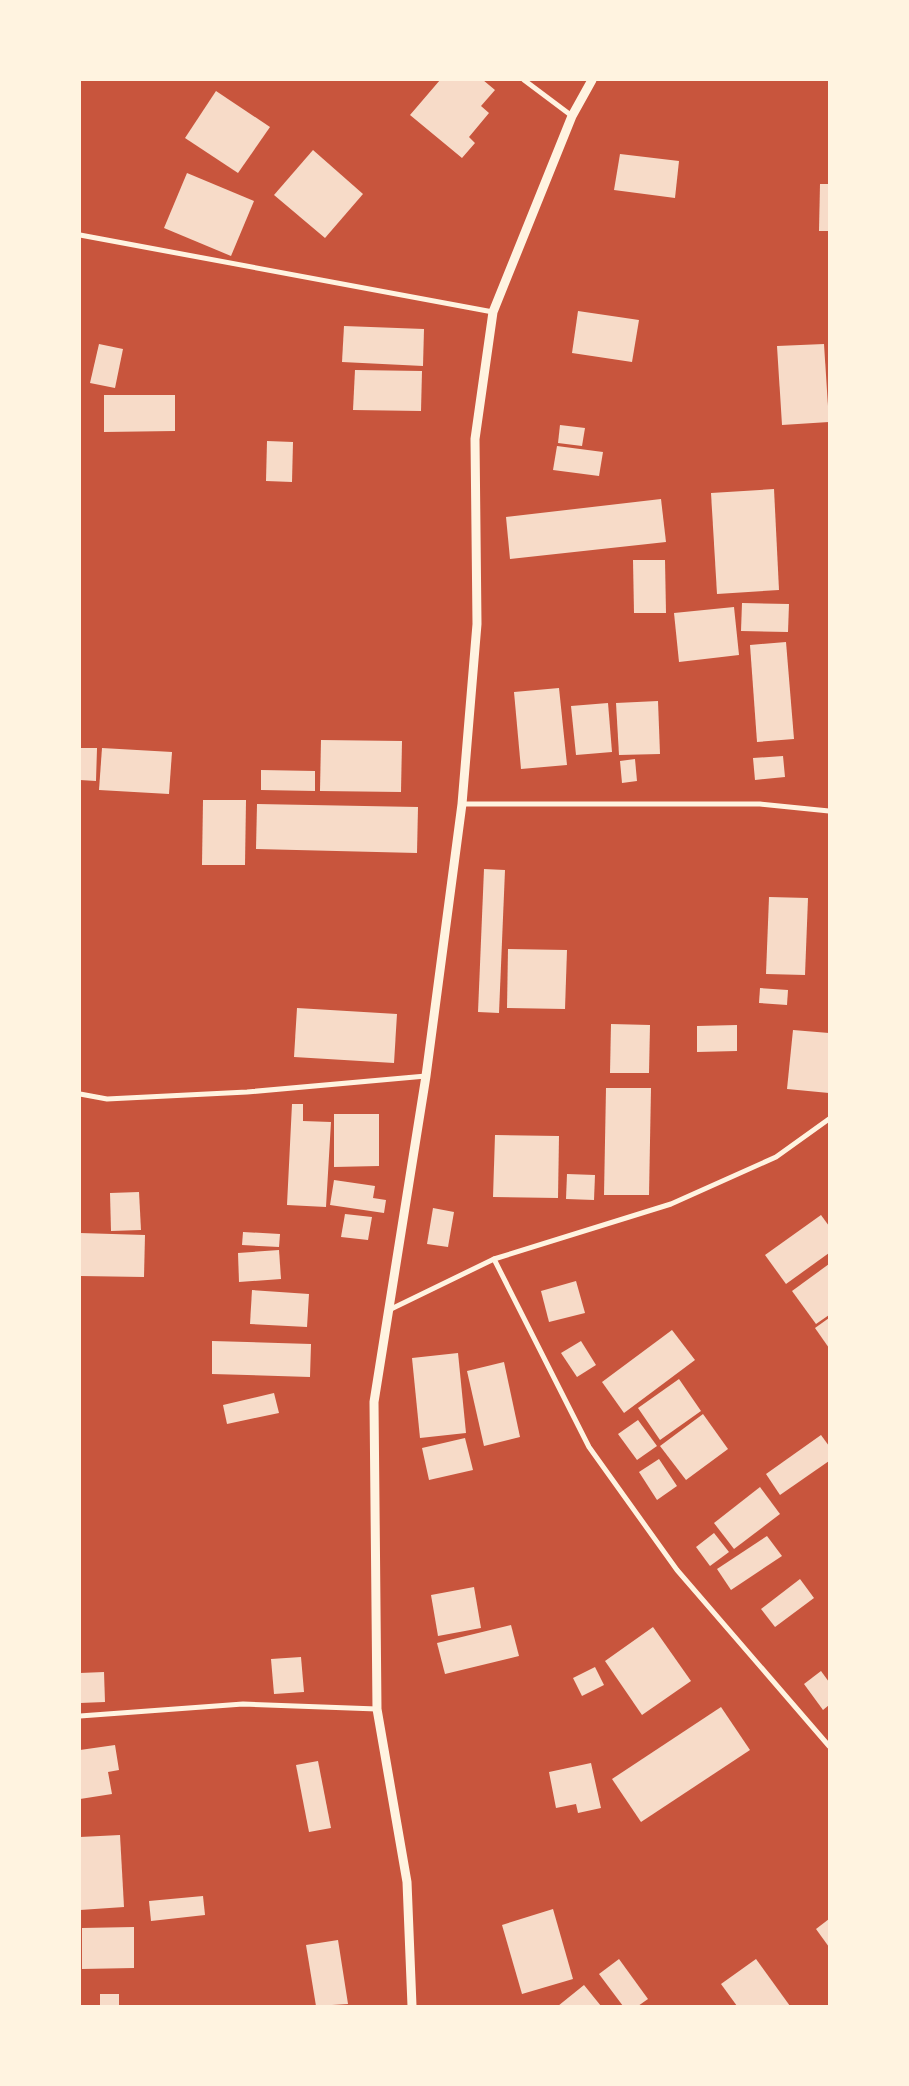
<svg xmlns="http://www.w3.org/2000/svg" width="909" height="2086" font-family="Barlow,sans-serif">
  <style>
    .building { fill: #f7dbc8 }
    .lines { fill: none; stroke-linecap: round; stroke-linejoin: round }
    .minor { stroke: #fff3e0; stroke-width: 5 }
    .tertiary { stroke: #fff3e0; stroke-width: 9 }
  </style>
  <rect width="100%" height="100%" fill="#c8553d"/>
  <g class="building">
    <polygon points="440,80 483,80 495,90 481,106 489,113 469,137 475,143 462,158 410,115"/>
    <polygon points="216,91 270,127 238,173 185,138"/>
    <polygon points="313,150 363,194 325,238 274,195"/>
    <polygon points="620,154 679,161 675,198 614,190"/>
    <polygon points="187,173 254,201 231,256 164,228"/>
    <polygon points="820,184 829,184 829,231 819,231"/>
    <polygon points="578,311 639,320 632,362 572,353"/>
    <polygon points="344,326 424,329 423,366 342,362"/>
    <polygon points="99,344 123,349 115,388 90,383"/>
    <polygon points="824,344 829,422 782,425 777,346"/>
    <polygon points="355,370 422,371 421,411 353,410"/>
    <polygon points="104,395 175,395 175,431 104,432"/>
    <polygon points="560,425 585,428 582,446 558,443"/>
    <polygon points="267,441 293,442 292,482 266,481"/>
    <polygon points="557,446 603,452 599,476 553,470"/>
    <polygon points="774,489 779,590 717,594 711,493"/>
    <polygon points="661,499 666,542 510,559 506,517"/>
    <polygon points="633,560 665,560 666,613 634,613"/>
    <polygon points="742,603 789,604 788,632 741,631"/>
    <polygon points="734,607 739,655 679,662 674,613"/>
    <polygon points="786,642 794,739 757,742 750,645"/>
    <polygon points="559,688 567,765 521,769 514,692"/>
    <polygon points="658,701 660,754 619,755 616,703"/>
    <polygon points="608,703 612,752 576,755 571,706"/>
    <polygon points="321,740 402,741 401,792 320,791"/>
    <polygon points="80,748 97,748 96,781 80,780"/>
    <polygon points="102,748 172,752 169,794 99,790"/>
    <polygon points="783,756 785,777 755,780 753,758"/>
    <polygon points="635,759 637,781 622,783 620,761"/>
    <polygon points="261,770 315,771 315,791 261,790"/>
    <polygon points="203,800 246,800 245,865 202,865"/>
    <polygon points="257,804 418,807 417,853 256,849"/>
    <polygon points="484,869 505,870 499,1013 478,1012"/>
    <polygon points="769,897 808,898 805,975 766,974"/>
    <polygon points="508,949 567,950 565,1009 507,1008"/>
    <polygon points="760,988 788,990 787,1005 759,1003"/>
    <polygon points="297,1008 397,1014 394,1063 294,1057"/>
    <polygon points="611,1024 650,1025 649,1073 610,1073"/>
    <polygon points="737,1025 737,1051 697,1052 697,1026"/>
    <polygon points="793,1030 829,1033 829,1093 787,1089"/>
    <polygon points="606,1088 651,1088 649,1195 604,1195"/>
    <polygon points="292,1104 303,1104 303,1121 331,1122 326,1207 287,1205"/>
    <polygon points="334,1114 379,1114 379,1166 334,1167"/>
    <polygon points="495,1135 559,1136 558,1198 493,1197"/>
    <polygon points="567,1174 595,1175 594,1200 566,1199"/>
    <polygon points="334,1180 375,1186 373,1198 386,1200 384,1213 330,1205"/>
    <polygon points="139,1192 141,1230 111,1231 110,1193"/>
    <polygon points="433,1208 454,1212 448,1247 427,1244"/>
    <polygon points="345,1214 372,1217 368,1240 341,1237"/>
    <polygon points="821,1215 829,1226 829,1253 786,1284 765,1255"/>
    <polygon points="243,1232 280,1234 279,1247 242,1245"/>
    <polygon points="80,1233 145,1235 144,1277 80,1276"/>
    <polygon points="279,1250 281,1279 239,1282 238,1253"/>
    <polygon points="829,1264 829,1315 816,1324 792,1291"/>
    <polygon points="576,1281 585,1313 549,1322 541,1291"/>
    <polygon points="252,1290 309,1294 307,1327 250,1324"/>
    <polygon points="829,1318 829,1348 815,1328"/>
    <polygon points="672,1330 695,1360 624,1413 602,1382"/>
    <polygon points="212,1341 311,1344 310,1377 212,1374"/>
    <polygon points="581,1341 596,1365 577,1377 561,1353"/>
    <polygon points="458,1353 466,1433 420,1438 412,1358"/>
    <polygon points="504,1362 520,1437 484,1446 467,1371"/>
    <polygon points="679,1379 701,1411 660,1440 638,1408"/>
    <polygon points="274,1393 279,1413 227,1424 223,1405"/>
    <polygon points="703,1414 728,1449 686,1480 660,1446"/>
    <polygon points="638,1420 657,1446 637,1460 618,1434"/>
    <polygon points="821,1435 829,1446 829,1461 780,1495 766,1474"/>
    <polygon points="465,1438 473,1470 429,1480 422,1448"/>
    <polygon points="659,1459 677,1486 657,1500 639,1472"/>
    <polygon points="760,1487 780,1514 734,1549 714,1523"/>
    <polygon points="714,1533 729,1552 710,1566 696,1547"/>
    <polygon points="767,1536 782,1556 731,1590 717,1569"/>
    <polygon points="800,1579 814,1598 775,1627 761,1609"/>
    <polygon points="474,1587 481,1628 438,1636 431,1595"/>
    <polygon points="511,1625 519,1656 445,1674 437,1643"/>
    <polygon points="653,1627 691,1681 642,1715 605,1661"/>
    <polygon points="301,1657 304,1692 274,1694 271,1659"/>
    <polygon points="595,1667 604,1685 582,1696 573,1678"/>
    <polygon points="821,1671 829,1682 829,1705 823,1710 804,1684"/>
    <polygon points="104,1672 105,1702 80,1703 80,1673"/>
    <polygon points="721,1707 750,1750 641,1822 612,1779"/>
    <polygon points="115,1745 119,1770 108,1772 112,1794 80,1799 80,1750"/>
    <polygon points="318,1761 331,1828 309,1832 296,1765"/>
    <polygon points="591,1763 601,1808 578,1813 576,1804 556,1808 549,1772"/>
    <polygon points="120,1835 124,1907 80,1910 80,1837"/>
    <polygon points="203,1896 205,1915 151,1921 149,1901"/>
    <polygon points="553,1909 573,1979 522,1994 502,1925"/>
    <polygon points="829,1919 829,1947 816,1929"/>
    <polygon points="134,1927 134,1968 82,1969 82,1928"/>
    <polygon points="338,1940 348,2004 316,2006 306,1945"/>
    <polygon points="619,1959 648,1999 638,2006 623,2006 599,1974"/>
    <polygon points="756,1959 790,2006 737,2006 721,1984"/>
    <polygon points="584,1985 601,2006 558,2006"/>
    <rect x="100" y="1994" width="19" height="12"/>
  </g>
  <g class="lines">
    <g class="minor">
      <polyline points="524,80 572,116"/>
      <polyline points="80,235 493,312"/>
      <polyline points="462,804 760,804 829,811"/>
      <polyline points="80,1094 107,1099 247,1092 426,1076"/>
      <polyline points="494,1259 589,1447 677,1570 829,1746"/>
      <polyline points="389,1310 494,1259 671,1204 776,1157 829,1119"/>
      <polyline points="80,1716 243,1704 377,1709"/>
    </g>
    <polyline class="tertiary" points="412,2006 407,1882 377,1709 374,1402 426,1076 462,804 477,624 475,439 493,312 572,116 592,80"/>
  </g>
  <rect width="909" height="2086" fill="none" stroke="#fff3e0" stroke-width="162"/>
</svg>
